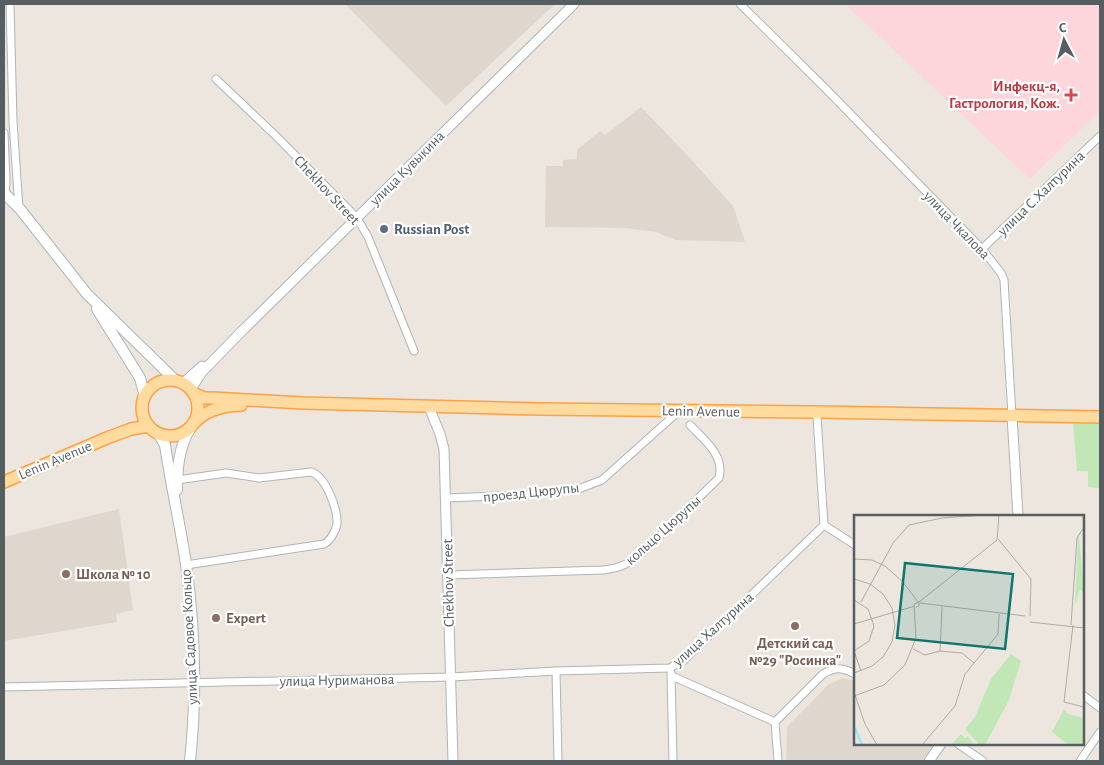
<svg xmlns="http://www.w3.org/2000/svg" width="1104" height="765" font-family="'Alegreya Sans',sans-serif">
  <style>
    .education { fill: #dfd7ce }
    .medical { fill: #fdd6db }
    .green { fill: #c1e7b7 }
    .lines { fill: none; stroke-linecap: round; stroke-linejoin: round }
    .minor-casing { stroke: #afb4b8; stroke-width: 9 }
    .tertiary-casing { stroke: #afb4b8; stroke-width: 11 }
    .secondary-casing { stroke: #aeb5b8; stroke-width: 12 }
    .primary-casing { stroke: #ffa144; stroke-width: 14 }
    .minor { stroke: #fff; stroke-width: 7 }
    .tertiary { stroke: #fff; stroke-width: 9 }
    .secondary { stroke: #fff; stroke-width: 10 }
    .primary { stroke: #ffdba0; stroke-width: 11 }
    .health-dot { fill: #e0444e; stroke: #fff; stroke-width: 2 }
    .service-dot { fill: #5c6f8a; stroke: #fff; stroke-width: 2 }
    .education-dot { fill: #8d6e63; stroke: #fff; stroke-width: 2 }
    .labels { text-anchor: middle; stroke-width: 4.5; stroke-linejoin: round; paint-order: stroke }
    .health-label { font-size: 15px; font-weight: bold; fill: #be3a42; stroke: #fff; text-anchor: end }
    .street-label { font-size: 15px; fill: #575e61; stroke: #fff }
    .service-label { font-size: 15px; font-weight: bold; fill: #4e5e75; stroke: #fff; text-anchor: start }
    .education-label { font-size: 15px; font-weight: bold; fill: #785e54; stroke: #fff; text-anchor: start }
    .inset-river { fill: none; stroke: #9be9ff; stroke-width: 2.5 }
    .inset-road { fill: none; stroke: #acaca8; stroke-width: 1 }
    .view { fill: #0f766e; fill-opacity: 0.15; stroke: #0f766e; stroke-width: 2.5 }
    .inset-edge { fill: none; stroke: #575e61; stroke-width: 2.5 }
  </style>
  <rect width="100%" height="100%" fill="#ece6de"/>
  <g class="education">
    <polygon points="345,4 555,4 446,106"/>
    <polygon points="641,107 687,155 733,206 745,242 676,240 656,232 626,228 545,227 546,166 563,166 563,160 577,159 577,150 600,131 605,135"/>
    <polygon points="119,509 133,610 116,614 117,622 4,641 4,537"/>
    <polygon points="843,678 855,681 855,744 934,744 922,761 786,761 787,727 829,684"/>
  </g>
  <polygon class="medical" points="845,4 1100,4 1100,111 1030,179"/>
  <polygon class="green" points="1073,422 1100,423 1099,488 1088,487 1088,471 1077,471"/>
  <g class="lines">
    <defs>
      <g id="minor">
        <polyline points="10,4 13,121 19,209"/>
        <polyline points="740,4 825,88 982,249 1001,273 1004,280 1012,416"/>
        <polyline points="216,79 276,136 357,218 368,237 414,351"/>
        <polyline points="4,133 6,182 5,194"/>
        <polyline points="982,249 1100,136"/>
        <polyline points="817,417 824,525"/>
        <path d="M177,480L226,473L259,478L311,472C326,476 338,510 337,524C336,531 330,541 324,544L186,565"/>
        <polyline points="446,498 525,495 581,488 602,480 679,411"/>
        <polyline points="824,525 855,545"/>
        <path d="M448,575L603,570C621,568 628,564 642,553L719,478C725,455 704,440 690,425"/>
        <polyline points="556,671 558,761"/>
        <polyline points="671,673 673,761"/>
        <polyline points="672,676 775,722"/>
        <polyline points="4,687 451,677 556,671 670,668 684,660 824,525"/>
        <polyline points="1083,695 1100,708"/>
        <polyline points="958,744 983,761"/>
        <path d="M778,761L775,722L823,674C836,666 843,668 855,674"/>
        <polyline points="1080,761 1100,732"/>
      </g>
      <g id="tertiary">
        <polyline points="183,383 202,366"/>
        <polyline points="191,389 202,372 240,333 574,4"/>
        <polyline points="429,407 440,434 444,449 453,761"/>
        <polyline points="1012,416 1018,516"/>
        <polyline points="929,761 941,744"/>
      </g>
      <g id="secondary">
        <polyline points="4,193 20,209 87,294 175,380"/>
        <polyline points="97,309 140,378 144,393 143,401"/>
        <path d="M158,433L165,445C171,485 180,524 186,564C195,629 197,696 190,761"/>
        <path d="M177,490C177,468 179,446 191,427"/>
      </g>
      <g id="primary">
        <circle cx="170" cy="408" r="28"/>
        <polyline points="195,394 204,398 213,398 303,403 541,409 817,412 1100,417"/>
        <path d="M195,422C207,409 224,406 241,405"/>
        <polyline points="4,482 107,438 131,429 149,426"/>
      </g>
    </defs>
    <use href="#minor" class="minor-casing"/>
    <use href="#tertiary" class="tertiary-casing"/>
    <use href="#secondary" class="secondary-casing"/>
    <use href="#primary" class="primary-casing"/>
    <use href="#minor" class="minor"/>
    <use href="#tertiary" class="tertiary"/>
    <use href="#secondary" class="secondary"/>
    <use href="#primary" class="primary"/>
  </g>
  <path class="health-dot" d="M1068.5 87.5h5v5h5v5h-5v5h-5v-5h-5v-5h5z"/>
  <circle class="service-dot" cx="384" cy="229" r="5"/>
  <g class="education-dot">
    <circle cx="66" cy="574" r="5"/>
    <circle cx="216" cy="618" r="5"/>
    <circle cx="795" cy="626" r="5"/>
  </g>
  <g class="labels">
    <g class="health-label">
      <text x="1060" y="91">Инфекц-я,<tspan x="1060" dy="17">Гастрология, Кож.</tspan></text>
    </g>
    <g class="street-label">
      <text transform="translate(407 168) rotate(-45)" y="5">улица Кувыкина</text>
      <text transform="translate(327 190) rotate(47)" y="5">Chekhov Street</text>
      <text transform="translate(1041 193) rotate(-44)" y="5">улица С.Халтурина</text>
      <text transform="translate(957 225) rotate(46)" y="5">улица Чкалова</text>
      <text transform="translate(701 411) rotate(1)" y="5">Lenin Avenue</text>
      <text transform="translate(55 460) rotate(-23)" y="5">Lenin Avenue</text>
      <text transform="translate(531 492) rotate(-6)" y="5">проезд Цюрупы</text>
      <text transform="translate(663 530) rotate(-42)" y="5">кольцо Цюрупы</text>
      <text transform="translate(448 583) rotate(-91)" y="5">Chekhov Street</text>
      <text transform="translate(713 629) rotate(-42)" y="5">улица Халтурина</text>
      <text transform="translate(189 637) rotate(-93)" y="5">улица Садовое Кольцо</text>
      <text transform="translate(337 680) rotate(-1)" y="5">улица Нуриманова</text>
    </g>
    <g class="service-label">
      <text x="394" y="234">Russian Post</text>
    </g>
    <g class="education-label">
      <text x="76" y="579">Школа № 10</text>
      <text x="226" y="623">Expert</text>
      <text x="795" y="648" text-anchor="middle">Детский сад<tspan x="795" dy="17">№29 "Росинка"</tspan></text>
    </g>
  </g>
  <g transform="translate(854 515)">
    <rect width="230" height="230" fill="#ece6de"/>
    <path d="M230,13L225,21L230,78L226,74L221,91L224,20ZM157,139L167,146L155,185L131,230H126L111,214L121,202L137,164ZM210,194L214,199L230,203V230H215L198,217ZM107,219L111,223L114,221L120,230H97Z" fill="#c1e7b7"/>
    <path class="inset-river" d="M1,213L8,230"/>
    <path class="inset-road" d="M144,24L177,64L176,101M0,44L18,45L31,51L49,67L64,87M0,64L16,69L29,79L38,93L41,110L38,127L29,142L18,151L0,158M0,85L14,94L20,111L15,126L0,136M7,87L39,28L55,10L88,3L131,0M65,87L143,25L145,0M66,88L171,101M176,107L230,113M0,109L61,91M217,110L223,23L230,12M219,110L210,187L230,192M59,134L71,140L86,136L108,138L120,148M0,136L7,156M86,136L88,92M0,177L11,209L23,230M0,181L30,170L51,150L62,123L60,89L65,87V91L62,92M68,230L101,191L111,159L144,119L145,99"/>
    <path class="view" d="M51,48L159,59L151,134L43,123Z"/>
    <rect width="230" height="230" class="inset-edge"/>
  </g>
  <rect width="1104" height="765" fill="none" stroke="#575e61" stroke-width="10"/>
  <g transform="translate(1064 40) rotate(354)" stroke="#ffffff" stroke-width="4" paint-order="stroke">
  <path d="M0-4L9 19L0 12L-9 19Z" fill="#575e61"/>
  <text y="-8" font-size="14" font-weight="bold" text-anchor="middle" fill="#575e61">С</text>
  </g>
</svg>
